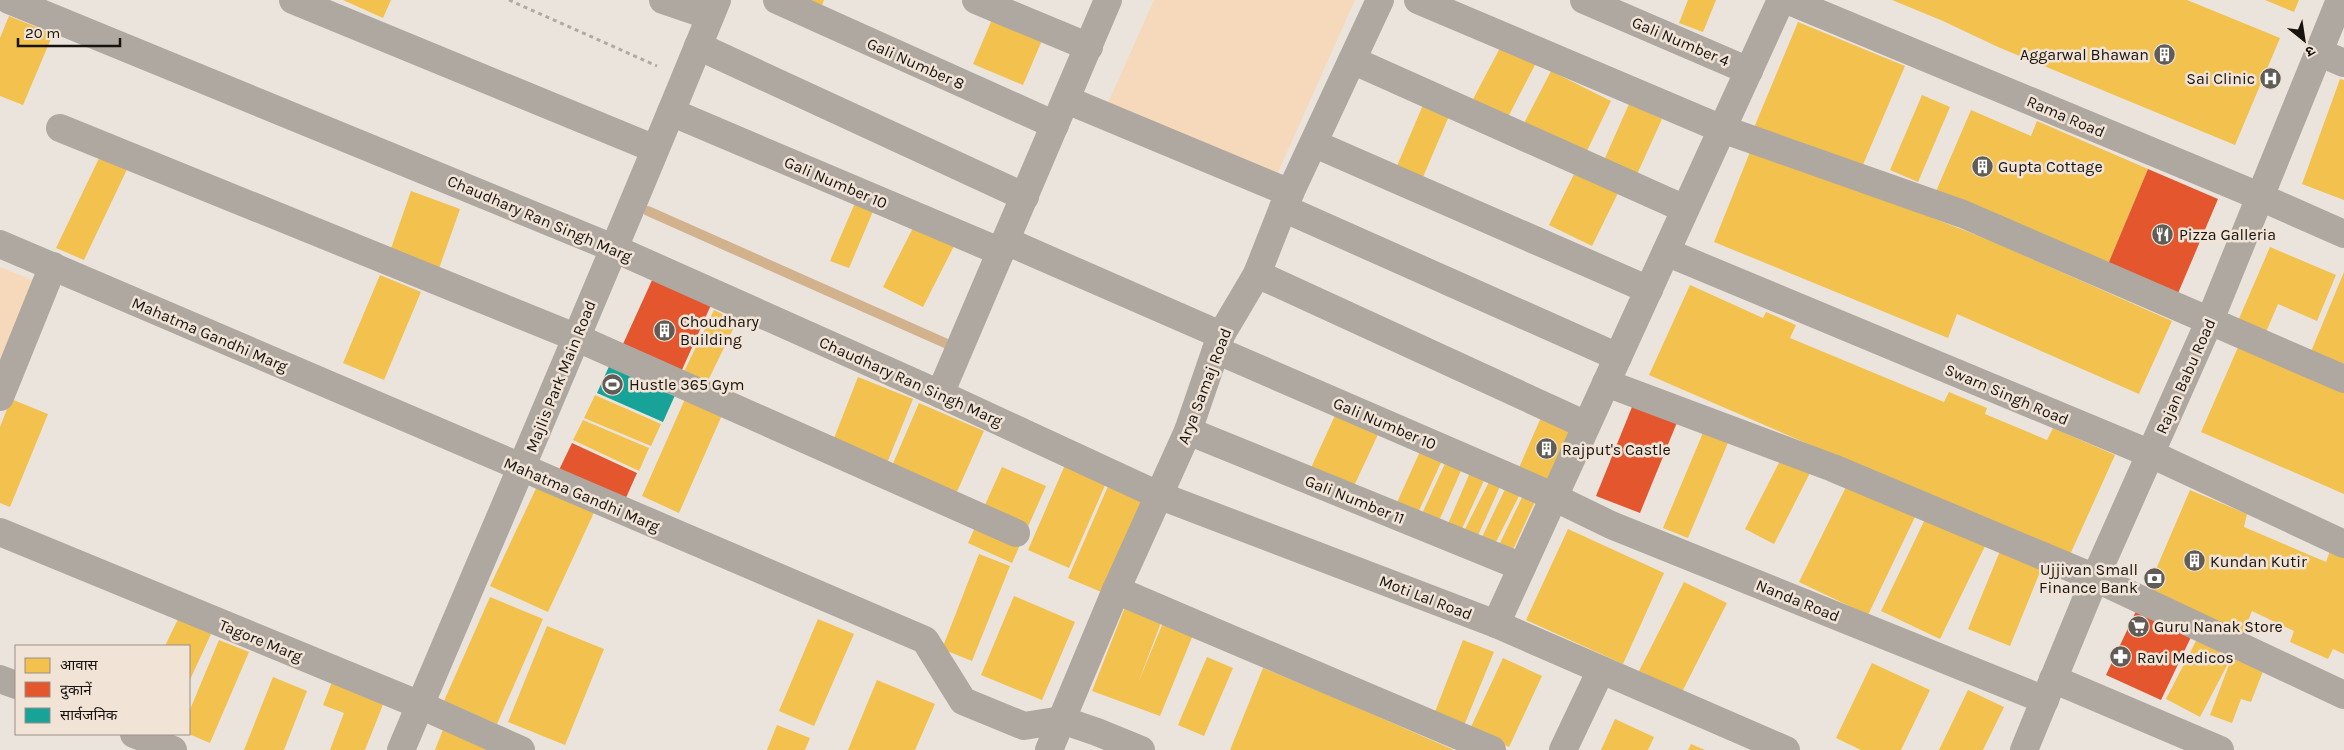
<svg xmlns="http://www.w3.org/2000/svg" width="2344" height="750" font-family="Karla,'Noto Sans Devanagari',sans-serif">
  <style>
    .green { fill: #f5d9ba }
    .homes { fill: #f2c14e }
    .shops { fill: #e4572e }
    .public { fill: #17a398 }
    .lines { fill: none; stroke-linecap: round; stroke-linejoin: round }
    .stream { stroke: #d2b28c; stroke-width: 10 }
    .path { stroke: #b0aaa4; stroke-width: 3; stroke-dasharray: 4 4; stroke-linecap: butt }
    .minor { stroke: #afa8a1; stroke-width: 28 }
    .labels { text-anchor: middle; stroke-width: 5; stroke-linejoin: round; paint-order: stroke }
    .street-label { font-size: 16px; fill: #17130e; stroke: #f1e4d7 }
    .poi-label { font-size: 16px; fill: #17130e; stroke: #f1e4d7; text-anchor: start }
  </style>
  <rect width="100%" height="100%" fill="#ebe4dd"/>
  <g class="green">
    <polygon points="1154,0 1355,0 1275,179 1107,105"/>
    <polygon points="0,267 40,283 0,378"/>
  </g>
  <g class="homes">
    <polygon points="343,0 391,0 383,18"/>
    <polygon points="801,0 824,0 821,8"/>
    <polygon points="1688,0 1716,0 1703,32 1679,23"/>
    <polygon points="1892,0 2187,0 2280,38 2235,145 1998,47 1943,21"/>
    <polygon points="2265,0 2299,0 2294,12"/>
    <polygon points="996,10 1046,31 1023,85 973,64"/>
    <polygon points="9,16 53,34 23,105 0,96 0,38"/>
    <polygon points="1798,22 1905,66 1859,174 1753,130"/>
    <polygon points="1501,46 1536,63 1505,123 1470,105"/>
    <polygon points="1551,71 1611,101 1584,157 1522,127"/>
    <polygon points="2340,79 2344,80 2344,200 2302,184"/>
    <polygon points="1922,95 1950,107 1918,182 1890,170"/>
    <polygon points="1629,104 1662,119 1634,181 1601,167"/>
    <polygon points="1423,105 1449,116 1423,177 1397,166"/>
    <polygon points="1971,110 2031,136 2037,121 2148,169 2106,269 1934,196"/>
    <polygon points="1752,147 1989,240 2172,321 2139,394 1957,314 1948,338 1714,242"/>
    <polygon points="103,150 130,163 84,260 56,248"/>
    <polygon points="1579,164 1622,185 1592,246 1549,225"/>
    <polygon points="411,191 460,209 436,277 387,260"/>
    <polygon points="855,203 874,209 849,268 830,261"/>
    <polygon points="916,222 956,242 923,307 883,287"/>
    <polygon points="2270,247 2336,275 2317,321 2278,304 2266,332 2238,321"/>
    <polygon points="2344,272 2344,368 2310,354"/>
    <polygon points="380,275 421,292 384,380 343,363"/>
    <polygon points="1690,285 1763,318 1766,312 1796,325 1790,338 1944,402 1949,392 1987,408 1985,414 2047,440 2053,428 2115,455 2069,557 1649,375"/>
    <polygon points="714,310 737,321 701,395 726,406 679,513 642,496 689,390 678,384"/>
    <polygon points="2239,345 2344,390 2344,494 2201,432"/>
    <polygon points="858,377 913,399 881,478 827,456"/>
    <polygon points="595,395 661,424 651,446 584,418"/>
    <polygon points="11,399 48,414 10,507 0,503 0,427"/>
    <polygon points="919,403 984,431 952,503 888,475"/>
    <polygon points="1337,411 1381,428 1353,488 1332,479 1334,474 1331,479 1310,470"/>
    <polygon points="1543,413 1574,428 1549,484 1518,470"/>
    <polygon points="583,420 649,448 639,471 573,440"/>
    <polygon points="1705,428 1730,438 1688,538 1663,528"/>
    <polygon points="1422,447 1444,456 1417,515 1395,507"/>
    <polygon points="1784,453 1813,467 1774,544 1745,529"/>
    <polygon points="1448,457 1464,464 1438,523 1420,518"/>
    <polygon points="1065,465 1106,483 1069,568 1028,550"/>
    <polygon points="1002,467 1046,486 1012,563 968,543"/>
    <polygon points="1472,468 1486,476 1460,533 1447,526"/>
    <polygon points="1492,476 1502,482 1475,542 1463,533"/>
    <polygon points="540,480 597,506 548,612 490,586"/>
    <polygon points="1509,481 1523,488 1495,544 1481,539"/>
    <polygon points="1109,484 1147,501 1106,594 1068,578"/>
    <polygon points="1847,485 1915,517 1868,615 1799,582"/>
    <polygon points="1526,489 1538,495 1511,554 1499,545"/>
    <polygon points="2190,490 2247,514 2244,527 2326,562 2330,551 2344,557 2344,654 2333,649 2328,659 2290,642 2294,631 2252,611 2242,636 2145,595"/>
    <polygon points="1927,515 1986,544 1940,639 1881,611"/>
    <polygon points="1568,529 1664,573 1623,664 1526,620"/>
    <polygon points="2000,551 2042,567 2010,646 1968,629"/>
    <polygon points="979,554 1010,566 972,661 942,649"/>
    <polygon points="1684,582 1727,603 1682,692 1639,671"/>
    <polygon points="1014,596 1075,622 1042,700 981,675"/>
    <polygon points="490,597 543,619 497,724 444,701"/>
    <polygon points="1127,602 1162,620 1138,683 1163,623 1193,635 1160,716 1092,691"/>
    <polygon points="178,619 211,634 189,682 189,646 165,646"/>
    <polygon points="818,619 854,634 814,726 779,711"/>
    <polygon points="547,626 604,649 565,745 508,722"/>
    <polygon points="2198,637 2233,654 2200,717 2166,699"/>
    <polygon points="219,640 249,652 210,743 189,734 189,712"/>
    <polygon points="1463,640 1494,652 1463,728 1433,717"/>
    <polygon points="2235,649 2267,661 2251,702 2241,699 2232,723 2210,715"/>
    <polygon points="1207,657 1233,668 1204,736 1178,725"/>
    <polygon points="1503,658 1542,676 1509,747 1470,729"/>
    <polygon points="1872,663 1930,690 1901,750 1861,750 1836,738"/>
    <polygon points="1263,668 1340,700 1454,750 1230,750"/>
    <polygon points="273,677 307,691 284,750 244,750"/>
    <polygon points="877,680 935,704 915,750 848,750"/>
    <polygon points="332,682 384,702 365,750 330,750 344,713 323,705"/>
    <polygon points="1968,690 2004,707 1983,750 1939,750"/>
    <polygon points="1615,719 1654,737 1648,750 1601,750"/>
    <polygon points="777,725 810,738 805,750 767,750"/>
    <polygon points="444,727 490,750 435,750"/>
    <polygon points="1691,744 1705,750 1688,750"/>
  </g>
  <g class="shops">
    <polygon points="2148,169 2218,199 2176,298 2106,269"/>
    <polygon points="653,278 711,305 677,381 618,355"/>
    <polygon points="1634,402 1678,420 1640,513 1596,496"/>
    <polygon points="572,443 637,473 625,500 559,470"/>
    <polygon points="2137,609 2192,635 2161,700 2106,675"/>
  </g>
  <polygon class="public" points="611,362 676,393 663,422 597,393"/>
  <g class="lines">
    <polyline class="stream" points="648,211 954,347"/>
    <polyline class="path" points="509,0 657,66"/>
    <g class="minor">
      <polyline points="9,0 613,248 940,394 1158,495 1496,624 1786,750"/>
      <polyline points="293,0 655,149"/>
      <polyline points="663,0 710,16"/>
      <polyline points="777,0 1055,125"/>
      <polyline points="976,0 1089,47"/>
      <polyline points="1418,0 1722,129 1963,214 2344,379"/>
      <polyline points="1584,0 1749,71"/>
      <polyline points="1787,0 2242,189 2344,234"/>
      <polyline points="698,46 1025,197"/>
      <polyline points="2318,52 2344,63"/>
      <polyline points="1352,60 1685,209"/>
      <polyline points="1067,100 1290,193"/>
      <polyline points="671,112 1001,252"/>
      <polyline points="60,128 575,337 1016,533"/>
      <polyline points="1315,144 1649,290"/>
      <polyline points="1283,208 1618,357"/>
      <polyline points="1006,241 1221,335"/>
      <polyline points="0,244 925,640 963,701 1024,726 1062,720 1097,732 1141,750"/>
      <polyline points="1666,252 2151,454 2344,544"/>
      <polyline points="1257,274 1586,425"/>
      <polyline points="1216,350 1539,490 1611,525 2045,700"/>
      <polyline points="1606,383 1833,468 2095,578 2344,695"/>
      <polyline points="940,394 1108,0"/>
      <polyline points="0,397 53,266"/>
      <polyline points="1188,431 1522,567"/>
      <polyline points="0,532 420,705 521,750"/>
      <polyline points="1116,590 1492,750"/>
      <polyline points="1496,624 1781,0"/>
      <polyline points="0,679 16,685"/>
      <polyline points="2053,679 2220,750"/>
      <polyline points="134,734 173,750"/>
      <path d="M401,750C507,500 615,251 717,0"/>
      <polyline points="1049,750 1116,590 1188,431 1221,335 1257,274 1283,208 1380,0"/>
      <polyline points="1563,750 1601,670"/>
      <polyline points="2024,750 2095,578 2210,320 2340,0"/>
    </g>
  </g>
  <defs>
    <symbol id="building-disc" viewBox="-11 -11 22 22"><circle r="9.5" fill="#615c56" stroke="#f1e4d7"/><path d="M-4-6H4V6H1V3H-1V6H-4ZM-2.5-4.3h1.7v1.8h-1.7ZM.8-4.3h1.7v1.8H.8ZM-2.5-1h1.7V.8h-1.7ZM.8-1h1.7V.8H.8Z" fill="#fff"/></symbol>
    <symbol id="hospital-disc" viewBox="-11 -11 22 22"><circle r="9.5" fill="#615c56" stroke="#f1e4d7"/><path d="M-5-5h3v3.5h4V-5h3V5h-3V1.5h-4V5h-3Z" fill="#fff"/></symbol>
    <symbol id="restaurant-disc" viewBox="-11 -11 22 22"><circle r="9.5" fill="#615c56" stroke="#f1e4d7"/><path d="M-5-6h1v4h1v-4h1v4h1v-4h1v5L-1.5 .5V6h-2V.5L-5-1ZM5-6V6H3V1.5H1.5Q1.5-4 5-6Z" fill="#fff"/></symbol>
    <symbol id="stadium-disc" viewBox="-11 -11 22 22"><circle r="9.5" fill="#615c56" stroke="#f1e4d7"/><path d="M0-5a6.5 5 0 1 0 0 10a6.5 5 0 1 0 0-10ZM-3.5-1.8h7v3.6h-7Z" fill="#fff"/></symbol>
    <symbol id="bank-disc" viewBox="-11 -11 22 22"><circle r="9.5" fill="#615c56" stroke="#f1e4d7"/><path d="M-6-4H6V4H-6ZM0-2.3a2.3 2.3 0 1 0 0 4.6a2.3 2.3 0 1 0 0-4.6Z" fill="#fff"/></symbol>
    <symbol id="supermarket-disc" viewBox="-11 -11 22 22"><circle r="9.5" fill="#615c56" stroke="#f1e4d7"/><path d="M-6-5.5h2.5l.6 2H6L4.5 2H-2.5L-4.4-4H-6ZM-1.5 3.2a1.3 1.3 0 1 0 .1 0ZM3 3.2a1.3 1.3 0 1 0 .1 0Z" fill="#fff"/></symbol>
    <symbol id="pharmacy-disc" viewBox="-11 -11 22 22"><circle r="9.5" fill="#615c56" stroke="#f1e4d7"/><path d="M-2-6h4v4h4v4h-4v4h-4v-4h-4v-4h4Z" fill="#fff"/></symbol>
  </defs>
  <g fill-rule="evenodd">
    <use href="#building-disc" x="2152" y="42" width="25" height="25"/>
    <use href="#hospital-disc" x="2258" y="66" width="25" height="25"/>
    <use href="#building-disc" x="1970" y="154" width="25" height="25"/>
    <use href="#restaurant-disc" x="2150" y="222" width="25" height="25"/>
    <use href="#building-disc" x="652" y="318" width="25" height="25"/>
    <use href="#stadium-disc" x="600" y="372" width="25" height="25"/>
    <use href="#building-disc" x="1534" y="436" width="25" height="25"/>
    <use href="#building-disc" x="2182" y="548" width="25" height="25"/>
    <use href="#bank-disc" x="2142" y="566" width="25" height="25"/>
    <use href="#supermarket-disc" x="2126" y="614" width="25" height="25"/>
    <use href="#pharmacy-disc" x="2108" y="644" width="25" height="25"/>
  </g>
  <g class="labels">
    <g class="street-label">
      <text transform="translate(1681 41) rotate(23)" y="6">Gali Number 4</text>
      <text transform="translate(916 63) rotate(24)" y="6">Gali Number 8</text>
      <text transform="translate(2066 116) rotate(23)" y="6">Rama Road</text>
      <text transform="translate(836 182) rotate(23)" y="6">Gali Number 10</text>
      <text transform="translate(540 218) rotate(23)" y="6">Chaudhary Ran Singh Marg</text>
      <text transform="translate(210 334) rotate(23)" y="6">Mahatma Gandhi Marg</text>
      <text transform="translate(560 376) rotate(-68)" y="6">Majlis Park Main Road</text>
      <text transform="translate(2185 376) rotate(-66)" y="6">Rajan Babu Road</text>
      <text transform="translate(911 381) rotate(24)" y="6">Chaudhary Ran Singh Marg</text>
      <text transform="translate(1204 386) rotate(-69)" y="6">Arya Samaj Road</text>
      <text transform="translate(2007 394) rotate(23)" y="6">Swarn Singh Road</text>
      <text transform="translate(1385 423) rotate(23)" y="6">Gali Number 10</text>
      <text transform="translate(582 494) rotate(23)" y="6">Mahatma Gandhi Marg</text>
      <text transform="translate(1355 499) rotate(22)" y="6">Gali Number 11</text>
      <text transform="translate(1426 597) rotate(21)" y="6">Moti Lal Road</text>
      <text transform="translate(1798 600) rotate(22)" y="6">Nanda Road</text>
      <text transform="translate(261 640) rotate(22)" y="6">Tagore Marg</text>
    </g>
    <g class="poi-label">
      <text x="2149" y="60" text-anchor="end">Aggarwal Bhawan</text>
      <text x="2255" y="84" text-anchor="end">Sai Clinic</text>
      <text x="1998" y="172">Gupta Cottage</text>
      <text x="2179" y="240">Pizza Galleria</text>
      <text x="680" y="327">Choudhary<tspan x="680" dy="18">Building</tspan></text>
      <text x="629" y="390">Hustle 365 Gym</text>
      <text x="1562" y="455">Rajput's Castle</text>
      <text x="2210" y="567">Kundan Kutir</text>
      <text x="2138" y="575" text-anchor="end">Ujjivan Small<tspan x="2138" dy="18">Finance Bank</tspan></text>
      <text x="2154" y="632">Guru Nanak Store</text>
      <text x="2137" y="663">Ravi Medicos</text>
    </g>
  </g>
  <rect x="15" y="645" width="175" height="90" fill="#f1e4d7" stroke="#9a9087"/>
  <rect x="25" y="658" width="25" height="15" fill="#f2c14e" stroke="#9a9087"/>
  <text x="60" y="670" font-size="15" fill="#17130e">आवास</text>
  <rect x="25" y="682" width="25" height="15" fill="#e4572e" stroke="#9a9087"/>
  <text x="60" y="695" font-size="15" fill="#17130e">दुकानें</text>
  <rect x="25" y="708" width="25" height="15" fill="#17a398" stroke="#9a9087"/>
  <text x="60" y="720" font-size="15" fill="#17130e">सार्वजनिक</text>
  <g transform="translate(2304 40) rotate(150)" stroke="#f1e4d7" stroke-width="4" paint-order="stroke">
  <path d="M0-4L9 19L0 12L-9 19Z" fill="#17130e"/>
  <text y="-8" font-size="14" font-weight="bold" text-anchor="middle" fill="#17130e">उ</text>
  </g>
  <path d="M18 38v8h102v-8" fill="none" stroke="#17130e" stroke-width="2.5"/>
  <text x="25" y="38" font-size="15" fill="#17130e" stroke="#f1e4d7" stroke-width="4" paint-order="stroke">20 m</text>
</svg>
